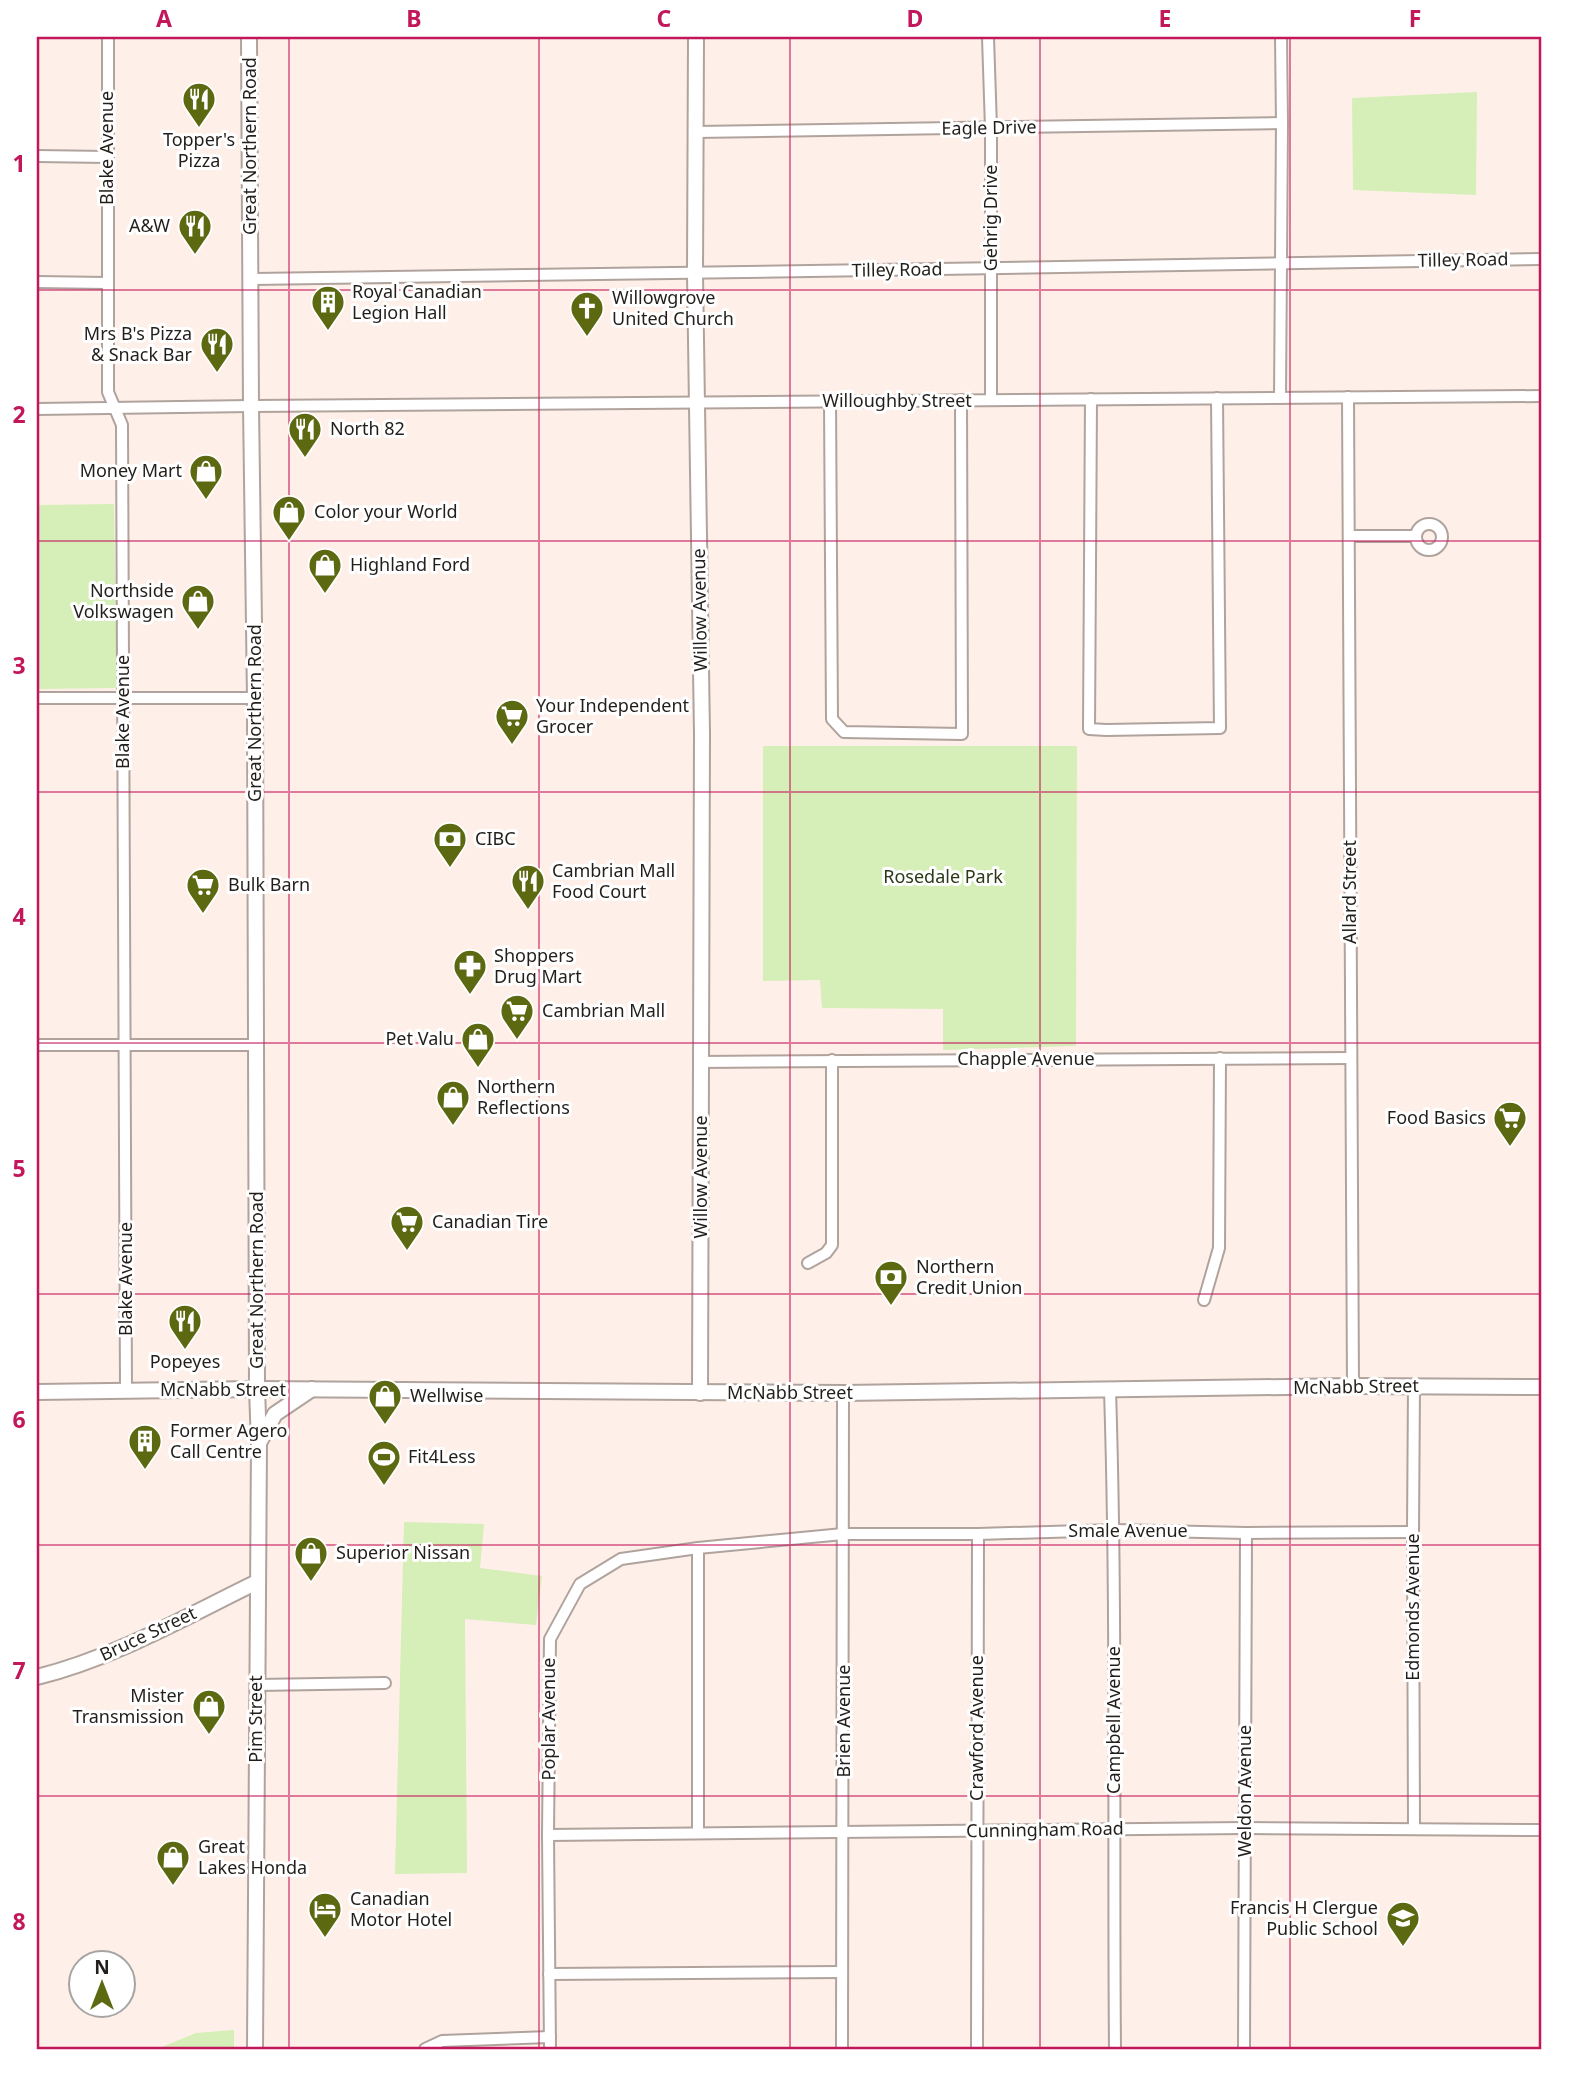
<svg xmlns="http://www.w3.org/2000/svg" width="1579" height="2086" font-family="'Noto Sans',sans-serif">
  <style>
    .green { fill: #d6eeb7 }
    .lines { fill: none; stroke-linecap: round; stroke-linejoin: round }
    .street-casing { stroke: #b0a39d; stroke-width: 14 }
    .secondary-casing { stroke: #b0a39d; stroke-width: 18 }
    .street { stroke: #fff; stroke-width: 10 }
    .secondary { stroke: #fff; stroke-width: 14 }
    .grid { fill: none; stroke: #c2185b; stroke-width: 2; stroke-opacity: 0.55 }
    .labels { text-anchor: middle; stroke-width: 6; stroke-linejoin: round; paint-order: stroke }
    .street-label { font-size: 18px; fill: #221e1b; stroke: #fff }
    .poi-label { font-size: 18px; fill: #221e1b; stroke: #fff; text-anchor: start }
    .park-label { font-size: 18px; fill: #2b3916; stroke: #fff }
    .neatline { fill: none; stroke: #c2185b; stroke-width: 2.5 }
    .grid-label { font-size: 23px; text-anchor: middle; font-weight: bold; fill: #c2185b }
  </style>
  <rect width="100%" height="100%" fill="#fef0e9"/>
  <g class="green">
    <polygon points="1477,92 1476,195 1353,190 1352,98"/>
    <polygon points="114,504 117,688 37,689 37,505"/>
    <polygon points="763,746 1077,746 1076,1046 943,1050 943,1009 822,1008 820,980 763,981"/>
    <polygon points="404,1522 484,1524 480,1568 542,1576 536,1625 465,1619 467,1873 395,1874"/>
    <polygon points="234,2030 234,2049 157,2049 196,2033"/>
  </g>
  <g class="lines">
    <defs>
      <g id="street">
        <polyline points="108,37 108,392 122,425 126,1390"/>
        <polyline points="988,37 991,128 991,400"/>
        <polyline points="696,132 1282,123"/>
        <polyline points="37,156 107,157"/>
        <path d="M251,279C681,274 1112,266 1542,259"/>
        <polyline points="37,282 107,283"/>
        <polyline points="1348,397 1353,1386"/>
        <polyline points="1280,398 1282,123 1281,37"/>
        <polyline points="1091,399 1089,729 1106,730 1220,728 1217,398"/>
        <polyline points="830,401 832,719 844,732 962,734 961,400"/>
        <polyline points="37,409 251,406 1542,396"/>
        <circle cx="1429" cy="537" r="13"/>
        <polyline points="1349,536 1416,536"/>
        <polyline points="37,698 255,698"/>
        <polyline points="37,1045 257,1045"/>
        <polyline points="701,1062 1351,1058"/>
        <polyline points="808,1263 826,1253 832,1245 832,1060"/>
        <polyline points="1204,1300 1219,1248 1220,1058"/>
        <path d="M1110,1390C1117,1610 1113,1829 1115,2049"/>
        <polyline points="256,1685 385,1683"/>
        <polyline points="1414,1828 1413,1532 1414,1386"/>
        <polyline points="698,1833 698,1548"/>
        <polyline points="548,1835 1245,1828 1542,1830"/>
        <polyline points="549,1974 842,1972"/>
        <polyline points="425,2049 442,2041 550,2037"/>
        <polyline points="550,2049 548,1835 550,1639 580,1584 621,1559 698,1548 843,1534 978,1534 1115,1530 1246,1533 1413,1532"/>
        <polyline points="842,2049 843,1393"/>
        <polyline points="977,2049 978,1534"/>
        <polyline points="1244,2049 1246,1533"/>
      </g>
      <g id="secondary">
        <polyline points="249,37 251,406 255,698 257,1389 259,1444 255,2049"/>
        <polyline points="696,37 695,274 702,734 700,1393"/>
        <polyline points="37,1392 257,1389 843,1393 1353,1386 1542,1387"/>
        <polyline points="259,1443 275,1414 312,1389"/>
        <path d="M37,1677C114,1658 185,1617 257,1582"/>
      </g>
    </defs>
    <use href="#street" class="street-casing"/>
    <use href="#secondary" class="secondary-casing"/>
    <use href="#street" class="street"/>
    <use href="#secondary" class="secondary"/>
  </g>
  <path class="grid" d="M289,37V2049M539,37V2049M790,37V2049M1040,37V2049M1290,37V2049M37,290H1542M37,541H1542M37,792H1542M37,1043H1542M37,1294H1542M37,1545H1542M37,1796H1542"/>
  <defs>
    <symbol id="restaurant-pin" viewBox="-11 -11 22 30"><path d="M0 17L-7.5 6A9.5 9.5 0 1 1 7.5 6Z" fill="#5c6911" stroke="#fff"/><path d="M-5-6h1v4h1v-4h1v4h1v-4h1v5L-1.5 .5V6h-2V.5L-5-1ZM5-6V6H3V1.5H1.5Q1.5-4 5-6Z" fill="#fff"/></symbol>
    <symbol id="building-pin" viewBox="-11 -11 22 30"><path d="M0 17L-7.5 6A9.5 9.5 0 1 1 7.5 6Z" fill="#5c6911" stroke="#fff"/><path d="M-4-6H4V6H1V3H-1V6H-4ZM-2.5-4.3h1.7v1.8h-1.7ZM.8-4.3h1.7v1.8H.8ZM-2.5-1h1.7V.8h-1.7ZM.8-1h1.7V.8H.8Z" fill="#fff"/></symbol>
    <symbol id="church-pin" viewBox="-11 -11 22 30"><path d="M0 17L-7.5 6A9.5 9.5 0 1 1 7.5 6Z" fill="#5c6911" stroke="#fff"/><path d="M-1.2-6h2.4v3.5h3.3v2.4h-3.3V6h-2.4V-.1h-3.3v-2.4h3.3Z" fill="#fff"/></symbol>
    <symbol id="shop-pin" viewBox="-11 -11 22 30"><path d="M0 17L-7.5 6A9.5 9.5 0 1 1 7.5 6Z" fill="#5c6911" stroke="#fff"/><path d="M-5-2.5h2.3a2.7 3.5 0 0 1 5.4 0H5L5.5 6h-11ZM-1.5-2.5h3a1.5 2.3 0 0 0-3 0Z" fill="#fff"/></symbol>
    <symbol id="supermarket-pin" viewBox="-11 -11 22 30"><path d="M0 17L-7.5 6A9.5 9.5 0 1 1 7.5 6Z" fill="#5c6911" stroke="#fff"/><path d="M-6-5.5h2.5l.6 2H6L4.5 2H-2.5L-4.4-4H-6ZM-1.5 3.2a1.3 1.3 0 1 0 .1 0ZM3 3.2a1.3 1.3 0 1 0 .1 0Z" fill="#fff"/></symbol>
    <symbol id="bank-pin" viewBox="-11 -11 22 30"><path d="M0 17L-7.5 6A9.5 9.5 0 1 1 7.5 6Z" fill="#5c6911" stroke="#fff"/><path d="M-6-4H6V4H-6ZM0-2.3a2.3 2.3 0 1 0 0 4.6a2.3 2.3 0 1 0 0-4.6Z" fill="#fff"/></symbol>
    <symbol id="pharmacy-pin" viewBox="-11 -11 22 30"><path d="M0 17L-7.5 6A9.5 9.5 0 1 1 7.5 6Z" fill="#5c6911" stroke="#fff"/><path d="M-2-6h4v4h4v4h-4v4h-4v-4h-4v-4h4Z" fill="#fff"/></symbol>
    <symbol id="stadium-pin" viewBox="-11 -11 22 30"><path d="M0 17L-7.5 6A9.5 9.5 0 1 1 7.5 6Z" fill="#5c6911" stroke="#fff"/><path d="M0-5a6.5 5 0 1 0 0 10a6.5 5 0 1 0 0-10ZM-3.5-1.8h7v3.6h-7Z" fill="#fff"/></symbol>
    <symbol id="hotel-pin" viewBox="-11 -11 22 30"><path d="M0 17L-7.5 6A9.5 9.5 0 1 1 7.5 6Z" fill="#5c6911" stroke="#fff"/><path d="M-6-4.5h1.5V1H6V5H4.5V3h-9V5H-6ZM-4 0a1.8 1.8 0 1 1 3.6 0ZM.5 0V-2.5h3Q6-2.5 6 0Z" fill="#fff"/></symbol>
    <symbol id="school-pin" viewBox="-11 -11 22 30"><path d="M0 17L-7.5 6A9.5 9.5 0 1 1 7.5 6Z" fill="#5c6911" stroke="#fff"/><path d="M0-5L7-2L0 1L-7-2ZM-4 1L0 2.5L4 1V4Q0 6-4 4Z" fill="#fff"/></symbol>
  </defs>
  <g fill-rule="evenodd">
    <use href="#restaurant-pin" x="180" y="80" width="38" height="52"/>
    <use href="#restaurant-pin" x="176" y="207" width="38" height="52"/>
    <use href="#building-pin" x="309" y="283" width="38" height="52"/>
    <use href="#church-pin" x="568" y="289" width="38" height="52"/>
    <use href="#restaurant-pin" x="198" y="325" width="38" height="52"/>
    <use href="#restaurant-pin" x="286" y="410" width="38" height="52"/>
    <use href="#shop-pin" x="187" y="452" width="38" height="52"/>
    <use href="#shop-pin" x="270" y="493" width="38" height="52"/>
    <use href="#shop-pin" x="306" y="546" width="38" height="52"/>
    <use href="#shop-pin" x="179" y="582" width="38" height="52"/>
    <use href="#supermarket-pin" x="493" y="697" width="38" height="52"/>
    <use href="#bank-pin" x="431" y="820" width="38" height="52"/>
    <use href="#restaurant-pin" x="509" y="862" width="38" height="52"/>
    <use href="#supermarket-pin" x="184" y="866" width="38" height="52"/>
    <use href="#pharmacy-pin" x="451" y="947" width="38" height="52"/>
    <use href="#supermarket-pin" x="498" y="992" width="38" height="52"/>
    <use href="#shop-pin" x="459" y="1020" width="38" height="52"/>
    <use href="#shop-pin" x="434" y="1078" width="38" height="52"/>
    <use href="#supermarket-pin" x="1491" y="1099" width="38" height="52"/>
    <use href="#supermarket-pin" x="388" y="1203" width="38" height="52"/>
    <use href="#bank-pin" x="872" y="1258" width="38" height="52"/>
    <use href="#restaurant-pin" x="166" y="1302" width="38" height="52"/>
    <use href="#shop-pin" x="366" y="1377" width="38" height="52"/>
    <use href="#building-pin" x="126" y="1422" width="38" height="52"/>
    <use href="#stadium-pin" x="365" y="1438" width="38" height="52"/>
    <use href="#shop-pin" x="292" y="1534" width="38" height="52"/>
    <use href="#shop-pin" x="190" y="1687" width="38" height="52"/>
    <use href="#shop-pin" x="154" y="1838" width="38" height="52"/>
    <use href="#hotel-pin" x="306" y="1890" width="38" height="52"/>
    <use href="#school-pin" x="1384" y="1899" width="38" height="52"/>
  </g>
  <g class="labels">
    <g class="street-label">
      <text transform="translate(989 128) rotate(-1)" y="6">Eagle Drive</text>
      <text transform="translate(250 146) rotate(-90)" y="6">Great Northern Road</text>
      <text transform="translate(107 148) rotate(-90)" y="6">Blake Avenue</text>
      <text transform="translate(991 218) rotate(-90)" y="6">Gehrig Drive</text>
      <text transform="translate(1463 260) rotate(-1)" y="6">Tilley Road</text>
      <text transform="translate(897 270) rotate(-1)" y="6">Tilley Road</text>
      <text x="897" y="407">Willoughby Street</text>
      <text transform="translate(700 610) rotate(-91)" y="6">Willow Avenue</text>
      <text transform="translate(123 712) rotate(-90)" y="6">Blake Avenue</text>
      <text transform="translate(255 713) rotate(-90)" y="6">Great Northern Road</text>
      <text transform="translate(1350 892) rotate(-90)" y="6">Allard Street</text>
      <text x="1026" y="1065">Chapple Avenue</text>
      <text transform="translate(701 1177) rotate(-90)" y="6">Willow Avenue</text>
      <text transform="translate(126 1279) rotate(-90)" y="6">Blake Avenue</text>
      <text transform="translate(257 1280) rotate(-90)" y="6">Great Northern Road</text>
      <text transform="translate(1356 1387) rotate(-1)" y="6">McNabb Street</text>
      <text x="223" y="1396">McNabb Street</text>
      <text x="790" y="1399">McNabb Street</text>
      <text x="1128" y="1537">Smale Avenue</text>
      <text transform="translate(1413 1607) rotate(-90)" y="6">Edmonds Avenue</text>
      <text transform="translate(148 1634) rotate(-25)" y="6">Bruce Street</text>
      <text transform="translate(256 1719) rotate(-90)" y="6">Pim Street</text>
      <text transform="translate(549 1719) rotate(-90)" y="6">Poplar Avenue</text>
      <text transform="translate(1114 1720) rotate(-90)" y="6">Campbell Avenue</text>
      <text transform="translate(844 1721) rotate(-90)" y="6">Brien Avenue</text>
      <text transform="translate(977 1728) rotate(-90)" y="6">Crawford Avenue</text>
      <text transform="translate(1245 1791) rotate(-90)" y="6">Weldon Avenue</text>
      <text transform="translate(1045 1830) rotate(-1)" y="6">Cunningham Road</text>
    </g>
    <g class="poi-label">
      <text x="199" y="146" text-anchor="middle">Topper's<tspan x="199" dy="21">Pizza</tspan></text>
      <text x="170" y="232" text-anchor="end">A&amp;W</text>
      <text x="352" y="298">Royal Canadian<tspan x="352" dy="21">Legion Hall</tspan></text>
      <text x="612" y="304">Willowgrove<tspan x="612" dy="21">United Church</tspan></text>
      <text x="192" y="340" text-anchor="end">Mrs B's Pizza<tspan x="192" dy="21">&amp; Snack Bar</tspan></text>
      <text x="330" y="435">North 82</text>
      <text x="182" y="477" text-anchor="end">Money Mart</text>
      <text x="314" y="518">Color your World</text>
      <text x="350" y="571">Highland Ford</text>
      <text x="174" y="597" text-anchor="end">Northside<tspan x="174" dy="21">Volkswagen</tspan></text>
      <text x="536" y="712">Your Independent<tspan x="536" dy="21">Grocer</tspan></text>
      <text x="475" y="845">CIBC</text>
      <text x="552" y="877">Cambrian Mall<tspan x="552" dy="21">Food Court</tspan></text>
      <text x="228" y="891">Bulk Barn</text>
      <text x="494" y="962">Shoppers<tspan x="494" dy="21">Drug Mart</tspan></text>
      <text x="542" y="1017">Cambrian Mall</text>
      <text x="454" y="1045" text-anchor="end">Pet Valu</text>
      <text x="477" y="1093">Northern<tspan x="477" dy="21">Reflections</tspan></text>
      <text x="1486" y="1124" text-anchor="end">Food Basics</text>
      <text x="432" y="1228">Canadian Tire</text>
      <text x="916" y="1273">Northern<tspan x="916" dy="21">Credit Union</tspan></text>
      <text x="185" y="1368" text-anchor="middle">Popeyes</text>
      <text x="410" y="1402">Wellwise</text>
      <text x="170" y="1437">Former Agero<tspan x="170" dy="21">Call Centre</tspan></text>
      <text x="408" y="1463">Fit4Less</text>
      <text x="336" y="1559">Superior Nissan</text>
      <text x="184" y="1702" text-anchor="end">Mister<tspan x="184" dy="21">Transmission</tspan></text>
      <text x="198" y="1853">Great<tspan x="198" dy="21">Lakes Honda</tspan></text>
      <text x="350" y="1905">Canadian<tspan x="350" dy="21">Motor Hotel</tspan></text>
      <text x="1378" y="1914" text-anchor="end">Francis H Clergue<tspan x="1378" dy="21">Public School</tspan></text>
    </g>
    <g class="park-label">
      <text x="943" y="883">Rosedale Park</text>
    </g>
  </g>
  <rect width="1579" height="2086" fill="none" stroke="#ffffff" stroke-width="77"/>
  <g transform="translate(102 1984)"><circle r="33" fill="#ffffff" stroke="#a7a5a4" stroke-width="2"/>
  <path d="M0-5L12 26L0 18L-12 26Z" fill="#5c6911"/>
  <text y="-10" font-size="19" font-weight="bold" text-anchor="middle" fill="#221e1b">N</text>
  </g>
  <rect x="38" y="38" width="1502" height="2010" class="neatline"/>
  <g class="grid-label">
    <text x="164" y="27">A</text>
    <text x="414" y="27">B</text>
    <text x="664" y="27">C</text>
    <text x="915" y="27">D</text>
    <text x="1165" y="27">E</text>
    <text x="1415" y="27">F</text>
    <text x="19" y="172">1</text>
    <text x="19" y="423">2</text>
    <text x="19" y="674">3</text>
    <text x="19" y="925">4</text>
    <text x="19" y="1177">5</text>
    <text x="19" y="1428">6</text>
    <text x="19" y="1679">7</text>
    <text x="19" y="1930">8</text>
  </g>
</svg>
